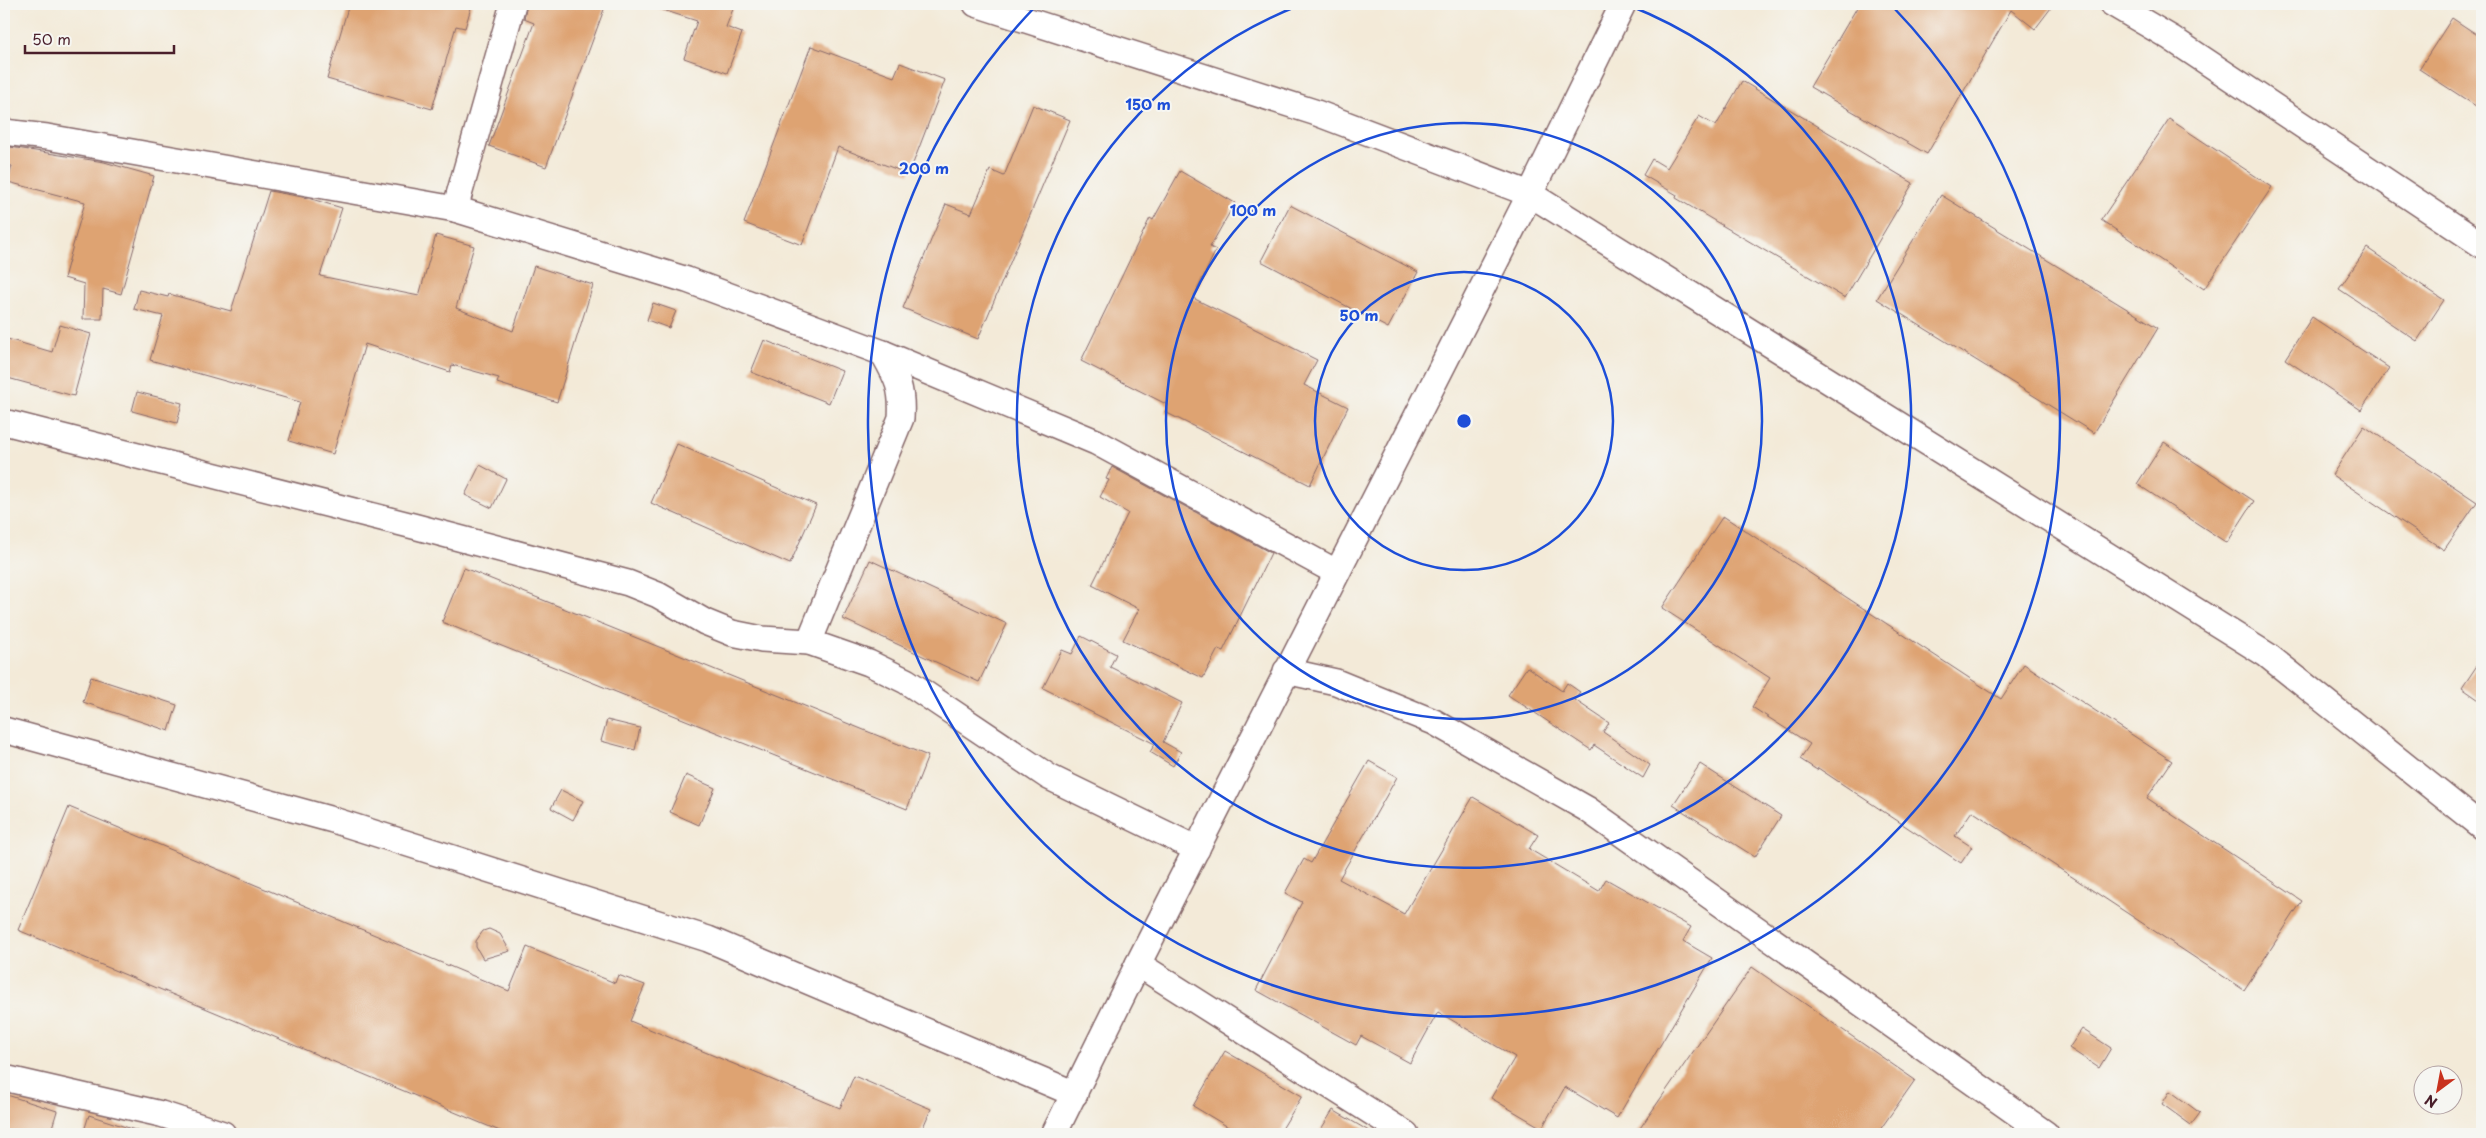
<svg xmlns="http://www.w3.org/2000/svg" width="2486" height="1138" font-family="'Playpen Sans',sans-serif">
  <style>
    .building { fill: #dea372 }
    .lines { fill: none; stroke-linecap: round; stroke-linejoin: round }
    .minor-casing { stroke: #856668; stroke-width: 28 }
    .minor { stroke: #fff; stroke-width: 25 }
    .ring { fill: none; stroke: #1d4ed8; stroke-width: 2.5 }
    .centre { fill: #1d4ed8; stroke: #f6f6f2; stroke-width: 2.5 }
    .ring-label { font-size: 15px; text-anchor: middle; font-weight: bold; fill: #1d4ed8; stroke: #f6f6f2; stroke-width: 4; stroke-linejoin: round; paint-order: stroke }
  </style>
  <rect width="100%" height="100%" fill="#f6f6f2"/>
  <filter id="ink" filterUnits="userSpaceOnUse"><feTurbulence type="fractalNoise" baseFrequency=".02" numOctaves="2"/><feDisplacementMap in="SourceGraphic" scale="10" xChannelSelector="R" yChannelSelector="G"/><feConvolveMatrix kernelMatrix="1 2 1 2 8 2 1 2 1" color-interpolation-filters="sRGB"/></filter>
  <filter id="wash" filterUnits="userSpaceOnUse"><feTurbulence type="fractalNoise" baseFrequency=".0096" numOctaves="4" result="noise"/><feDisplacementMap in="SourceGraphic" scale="20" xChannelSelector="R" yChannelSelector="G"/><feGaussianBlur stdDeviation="1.12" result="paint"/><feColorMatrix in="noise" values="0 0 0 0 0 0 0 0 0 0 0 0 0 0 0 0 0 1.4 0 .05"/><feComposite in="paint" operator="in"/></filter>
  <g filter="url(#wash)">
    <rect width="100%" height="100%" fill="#f3ead8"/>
    <g id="blocks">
      <g class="building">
        <polygon points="349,4 472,4 465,28 456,26 432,109 327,79"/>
        <polygon points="527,4 606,4 546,167 489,146 534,23 524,19"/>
        <polygon points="654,4 735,4 726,27 742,33 727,73 684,58 697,21 654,7"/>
        <polygon points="1859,4 2054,4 2035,29 2011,10 1927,154 1810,87"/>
        <polygon points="2452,18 2482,38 2482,110 2419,69"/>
        <polygon points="811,46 894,77 900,63 945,80 909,174 838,147 802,245 744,223"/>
        <polygon points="1742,81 1913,183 1845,298 1676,198 1677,195 1643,175 1652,159 1667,168 1699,116 1716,126"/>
        <polygon points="1033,105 1070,120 978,339 903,308 946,204 971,214 990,170 1004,176"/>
        <polygon points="2169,119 2272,187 2204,289 2101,220"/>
        <polygon points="4,146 104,162 154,176 121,294 103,289 102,319 83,319 84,284 64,278 85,202 8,182 12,166 4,164"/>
        <polygon points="1180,171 1235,203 1210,247 1216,250 1193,298 1317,360 1304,385 1348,407 1310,485 1165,412 1168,405 1081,361 1150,218 1153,220"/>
        <polygon points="269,191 308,198 342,208 320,276 419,296 436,235 474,246 456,308 513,331 534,266 593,285 557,402 497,383 499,378 452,365 450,372 365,344 333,454 289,441 300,402 150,360 163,316 134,309 139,290 168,297 169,294 231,311"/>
        <polygon points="1941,195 2158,328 2094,433 1877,299"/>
        <polygon points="1290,205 1418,272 1388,328 1261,261"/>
        <polygon points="2367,248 2444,300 2417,341 2339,289"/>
        <polygon points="653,303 676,311 669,328 647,320"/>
        <polygon points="2312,317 2389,368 2361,410 2285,359"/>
        <polygon points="60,325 91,334 74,396 4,377 4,338 52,352"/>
        <polygon points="764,340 842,371 829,403 751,372"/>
        <polygon points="137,392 182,403 177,423 132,411"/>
        <polygon points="2364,426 2477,502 2444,550 2332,475"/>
        <polygon points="2164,442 2254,501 2227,543 2137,484"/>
        <polygon points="677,444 816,505 790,564 651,503"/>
        <polygon points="480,465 506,479 492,508 465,495"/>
        <polygon points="1112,467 1271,553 1223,651 1218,649 1203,678 1123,640 1139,609 1092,585 1128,513 1100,497 1109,480 1106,479"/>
        <polygon points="1723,516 2001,699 2024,664 2172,761 2147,798 2302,901 2244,990 1972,811 1955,836 1972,847 1961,863 1818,768 1817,770 1800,759 1810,744 1752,707 1770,678 1662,608"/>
        <polygon points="870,560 1007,624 979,682 843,619"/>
        <polygon points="464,568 928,756 907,809 442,622"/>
        <polygon points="1081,636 1116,654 1110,667 1182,703 1163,742 1181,752 1173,766 1150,752 1155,744 1043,688 1062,650 1072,654"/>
        <polygon points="2482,658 2482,702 2462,688"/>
        <polygon points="1527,667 1562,691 1567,683 1580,692 1575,700 1609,723 1603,732 1650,765 1643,778 1594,745 1591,750 1508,695"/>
        <polygon points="91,677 177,705 169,731 83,702"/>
        <polygon points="607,720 640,728 635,750 601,741"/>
        <polygon points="1369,761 1397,777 1339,879 1404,914 1473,797 1538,835 1529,849 1599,891 1606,879 1691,927 1683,941 1712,958 1617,1118 1565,1087 1542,1128 1491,1098 1515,1057 1438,1012 1410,1063 1361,1036 1356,1045 1256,990 1302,902 1285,893 1304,859 1311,863"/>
        <polygon points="1700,764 1781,816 1755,857 1673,805"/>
        <polygon points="686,775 715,788 699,825 670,812"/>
        <polygon points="561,790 583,801 573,820 551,808"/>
        <polygon points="69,807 509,991 527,947 615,983 618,975 645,985 630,1021 840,1108 854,1076 931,1109 920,1134 507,1134 18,930"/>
        <polygon points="489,929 500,934 510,951 483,959 476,947 476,941 483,931"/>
        <polygon points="1752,967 1915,1080 1877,1134 1636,1134"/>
        <polygon points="2082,1029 2111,1048 2099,1068 2069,1048"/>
        <polygon points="1225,1051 1302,1096 1279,1134 1240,1134 1193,1106"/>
        <polygon points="2170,1091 2200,1113 2191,1125 2162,1104"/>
        <polygon points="4,1094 57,1111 50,1134 4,1134"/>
        <polygon points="1333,1110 1374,1134 1318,1134"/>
        <polygon points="89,1115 138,1131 137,1134 83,1134"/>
      </g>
    </g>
  </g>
  <g filter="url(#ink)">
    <use href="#blocks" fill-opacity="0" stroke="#856668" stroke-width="1"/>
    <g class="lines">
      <defs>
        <g id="minor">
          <polyline points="976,4 1314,112 1530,194 2267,655 2482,827"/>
          <polyline points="2113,4 2171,38 2482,245"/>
          <polyline points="4,132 47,137 455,209 687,280 883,353 1096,442 1336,572"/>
          <polyline points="455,209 513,4"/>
          <polyline points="4,422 417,527 628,583 658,595 705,622 732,633 762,639 809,642 869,663 906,681 1049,777 1197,849"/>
          <path d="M809,642L901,418C903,388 897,378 883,353"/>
          <polyline points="1286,671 1336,682 1434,722 1587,809 2046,1134"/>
          <polyline points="4,730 333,820 708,939 1075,1094"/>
          <polyline points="1138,964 1406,1134"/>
          <polyline points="4,1078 161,1114 223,1134"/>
          <polyline points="1054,1134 1138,964 1530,194 1623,4"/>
        </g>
      </defs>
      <use href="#minor" class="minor-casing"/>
      <use href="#minor" class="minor"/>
    </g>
  </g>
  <g class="ring">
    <circle cx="1464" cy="421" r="149"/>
    <circle cx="1464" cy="421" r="298"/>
    <path d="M1628 5A447 447 0 1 1 1300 5"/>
    <path d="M1893 7A596 596 0 1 1 1035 7"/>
  </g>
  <circle cx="1464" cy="421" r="8" class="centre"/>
  <g class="ring-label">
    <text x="1148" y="110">150 m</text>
    <text x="924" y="174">200 m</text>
    <text x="1253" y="216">100 m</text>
    <text x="1359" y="321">50 m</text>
  </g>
  <rect width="2486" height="1138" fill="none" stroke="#f6f6f2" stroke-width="20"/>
  <g transform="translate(2438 1090) rotate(212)"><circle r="24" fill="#f6f6f2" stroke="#b1a0a2"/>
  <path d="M0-4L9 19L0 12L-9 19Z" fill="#c8321e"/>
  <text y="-8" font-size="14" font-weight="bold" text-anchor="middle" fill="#4a1f2b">N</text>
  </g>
  <path d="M25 45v8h149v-8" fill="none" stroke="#4a1f2b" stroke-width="2.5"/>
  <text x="32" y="45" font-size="15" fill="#4a1f2b" stroke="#f6f6f2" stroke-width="4" paint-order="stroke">50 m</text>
</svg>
